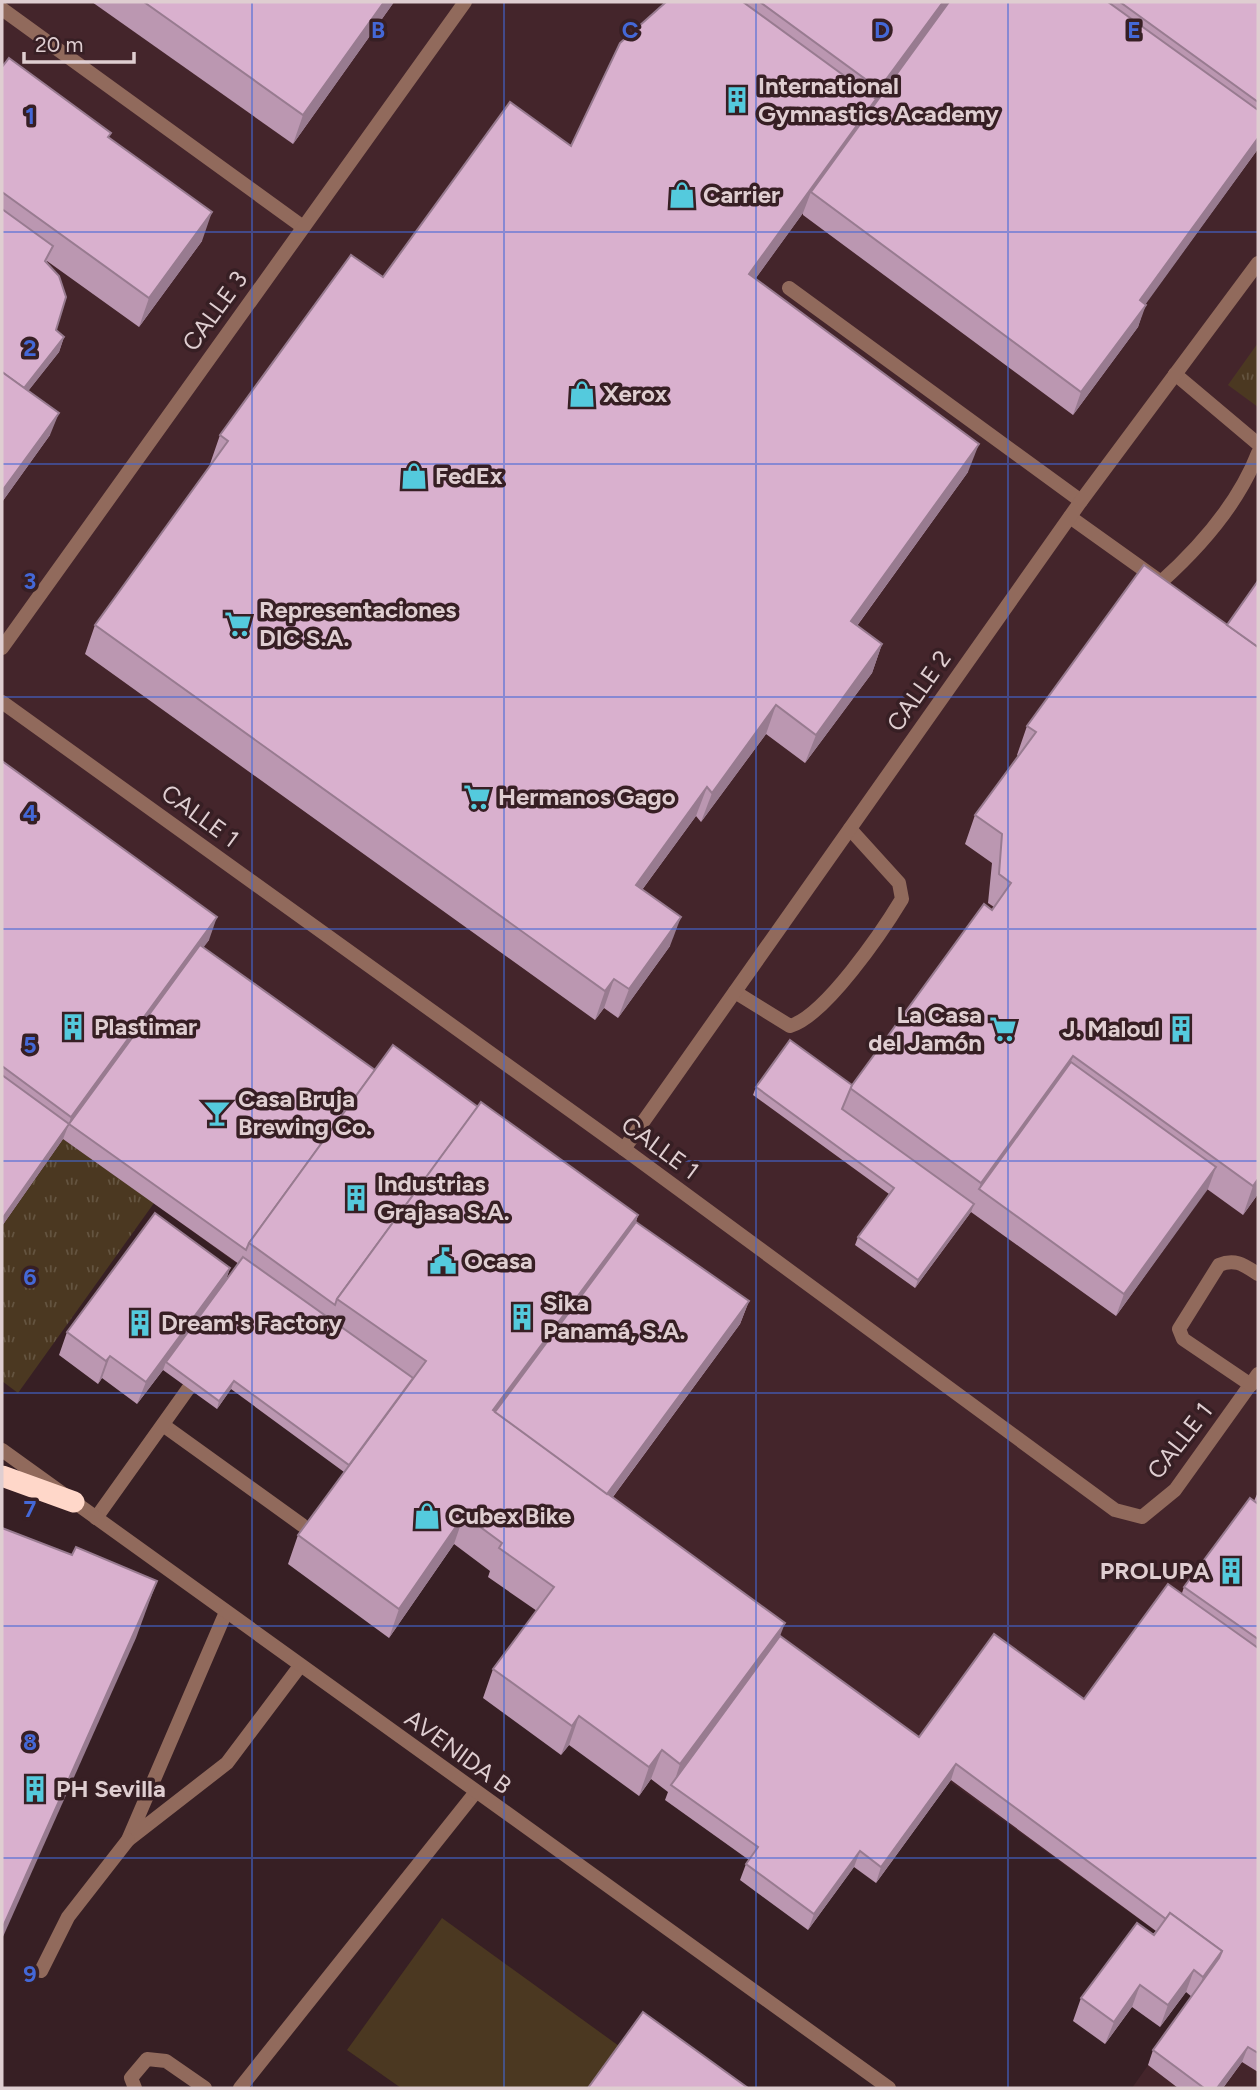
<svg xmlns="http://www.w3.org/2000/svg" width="1260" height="2090" font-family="Figtree,sans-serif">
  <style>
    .built { fill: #44252b }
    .grass { fill: url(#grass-tufts) }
    .park { fill: #4b3821 }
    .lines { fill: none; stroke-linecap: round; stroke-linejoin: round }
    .service { stroke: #916a5c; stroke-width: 14 }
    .tertiary { stroke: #916a5c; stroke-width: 14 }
    .motorway { stroke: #ffd7c9; stroke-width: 21 }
    .wall { fill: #bb97b1 }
    .shaded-wall { fill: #987b90 }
    .building { fill: #d9b0ce; stroke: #987b90; stroke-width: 2 }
    .grid { fill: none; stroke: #4468d7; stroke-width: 2; stroke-opacity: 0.55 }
    .labels { text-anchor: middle; stroke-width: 7; stroke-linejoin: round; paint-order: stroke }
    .poi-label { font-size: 24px; font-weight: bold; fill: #dfced1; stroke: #371f24; text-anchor: start }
    .street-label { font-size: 24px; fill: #dfced1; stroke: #371f24 }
    .grid-label { font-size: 23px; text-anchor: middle; font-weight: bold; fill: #4468d7; stroke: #371f24; stroke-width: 7; stroke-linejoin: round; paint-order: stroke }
  </style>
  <defs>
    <pattern id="grass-tufts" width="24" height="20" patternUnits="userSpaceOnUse" patternTransform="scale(1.75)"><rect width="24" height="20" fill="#4b3821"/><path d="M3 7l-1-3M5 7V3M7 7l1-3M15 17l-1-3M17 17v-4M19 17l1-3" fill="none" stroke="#645440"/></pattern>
  </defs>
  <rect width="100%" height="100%" fill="#371f24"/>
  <polygon class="built" points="2,2 1258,2 1258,2088 1132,2088 1213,1973 2,1093"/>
  <g class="grass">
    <polygon points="1258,343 1258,407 1228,385"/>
    <polygon points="63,1139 154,1203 18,1393 2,1381 2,1226"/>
  </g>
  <polygon class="park" points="442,1918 619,2046 589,2088 401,2088 347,2050"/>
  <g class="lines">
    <g class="service">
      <polyline points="2,9 303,227"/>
      <polyline points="789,288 1081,501"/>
      <polyline points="1175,374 1258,444"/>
      <path d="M1070,517L1161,582C1200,547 1239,502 1258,453"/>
      <polyline points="2,648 465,2"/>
      <polyline points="2,702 624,1149 1115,1510 1142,1517 1175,1490 1258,1374"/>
      <path d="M735,992L790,1026C825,1016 882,932 902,899L899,883L850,829"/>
      <polyline points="624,1149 1081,501 1258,263"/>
      <path d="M1251,1385L1183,1339L1179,1329L1219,1265C1235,1258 1244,1265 1258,1274"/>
      <polyline points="163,1425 302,1525"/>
      <polyline points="96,1518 188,1389"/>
      <polyline points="226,1612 128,1840 227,1763 300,1666"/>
      <polyline points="41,1971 68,1917 128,1840"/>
      <polyline points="135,2088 131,2078 147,2059 166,2061 205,2088"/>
      <polyline points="240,2088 475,1793"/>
    </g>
    <polyline class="tertiary" points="2,1450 889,2088"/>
    <polyline class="motorway" points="2,1476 74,1502"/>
  </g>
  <g class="wall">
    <polygon points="92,2 394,2 293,144"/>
    <polygon points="666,2 1258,2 1258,149 1145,304 1138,327 1073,415 803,215 803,213 755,279 968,472 857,626 882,644 872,673 805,763 766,734 701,822 696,816 642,890 670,946 618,1018 604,1008 595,1020 85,654 95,625 211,465 210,464 220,435 383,277 571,146"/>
    <polygon points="2,67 109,138 202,241 139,327 47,261 56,330 64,337 59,352 28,391 50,435 2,502"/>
    <polygon points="1144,565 1258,1194 1243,1215 1207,1189 1116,1316 971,1212 915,1288 855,1245 858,1237 889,1194 753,1095 756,1087 852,1085 992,910 994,907 988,903 992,863 965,844 975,815 1018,756 1017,755 1027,726"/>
    <polygon points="2,761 209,940 203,947 375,1070 478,1107 638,1215 636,1222 749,1301 740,1324 613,1497 780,1636 919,1737 1084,1699 1182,1593 1184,1587 1254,1501 1258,1492 1258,2072 1242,2062 1223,2088 1178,2088 1148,2065 1153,2050 1192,1997 1186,1992 1160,2027 1132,2007 1105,2044 1073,2021 1081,1998 1156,1931 951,1780 876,1883 854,1867 808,1930 740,1880 746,1864 749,1860 665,1800 668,1792 651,1779 639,1796 569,1745 561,1755 483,1698 493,1669 537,1611 488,1577 490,1571 454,1544 389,1638 288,1564 298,1535 344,1472 231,1389 217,1409 163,1370 137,1404 102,1378 98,1384 59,1355 67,1332 230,1268 225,1283 239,1264 63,1139 2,1226"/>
  </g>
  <g class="shaded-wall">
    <polygon points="384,2 394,2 293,144 303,115"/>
    <polygon points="943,2 958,2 811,192 803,213 738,303 749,274 876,99 879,89"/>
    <polygon points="1258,138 1258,149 1132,323 1140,300"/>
    <polygon points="212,212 202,241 139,327 149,298"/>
    <polygon points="1146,305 1138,327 1073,415 1081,392"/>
    <polygon points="64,337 59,352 14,409 20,393"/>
    <polygon points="59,413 50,435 2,502 2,491"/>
    <polygon points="979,444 968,472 840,649 851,621"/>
    <polygon points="882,644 872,673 805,763 816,735"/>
    <polygon points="776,705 766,734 701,822 712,793"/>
    <polygon points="707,787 696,816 625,913 636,885"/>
    <polygon points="217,917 209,940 73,1126 69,1124 71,1117"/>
    <polygon points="681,917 670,946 618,1018 629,989"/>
    <polygon points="614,979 604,1008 595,1020 605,991"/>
    <polygon points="1073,1056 1062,1085 979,1189 981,1183"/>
    <polygon points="69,1124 63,1139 2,1226 2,1219"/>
    <polygon points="1216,1167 1208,1189 1116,1316 1124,1294"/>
    <polygon points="1258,1179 1258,1194 1243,1215 1253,1186"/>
    <polygon points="974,1204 971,1212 915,1288 918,1280"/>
    <polygon points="638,1215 628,1244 496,1421 493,1410"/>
    <polygon points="230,1268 222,1291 166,1362 163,1370 137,1404 146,1382"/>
    <polygon points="749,1301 740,1324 595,1521 603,1499"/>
    <polygon points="110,1356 102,1378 98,1384 106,1361"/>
    <polygon points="234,1381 231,1389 217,1409 219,1401"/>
    <polygon points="464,1515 454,1544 389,1638 399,1609"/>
    <polygon points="157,1581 136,1638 2,1939 2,1929"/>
    <polygon points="785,1623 774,1652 673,1786 680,1764"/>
    <polygon points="579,1716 569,1745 561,1755 572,1726"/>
    <polygon points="662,1750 651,1779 639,1796 649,1767"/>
    <polygon points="956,1764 951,1780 876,1883 881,1867"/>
    <polygon points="860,1851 854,1867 808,1930 814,1914"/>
    <polygon points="1222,1951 1214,1974 1195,1999 1203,1977"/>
    <polygon points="1194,1970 1186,1992 1160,2027 1168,2005"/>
    <polygon points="1140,1985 1132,2007 1105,2044 1114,2022"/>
    <polygon points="1248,2047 1242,2062 1223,2088 1217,2088"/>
  </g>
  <g class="building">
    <polygon points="144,2 384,2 303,115"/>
    <polygon points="666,2 743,2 876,99 749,274 979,444 851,621 882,644 816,735 776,705 712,793 707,787 636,885 681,917 629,989 614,979 605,991 95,625 228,441 220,435 351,255 383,277 510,102 571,146 620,43"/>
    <polygon points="760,2 943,2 879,89"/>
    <polygon points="949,2 1108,2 1258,110 1258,138 1140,300 1146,305 1081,392 811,192"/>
    <polygon points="1120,2 1258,2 1258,102"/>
    <polygon points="9,58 111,133 108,137 212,212 149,298 2,192 2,67"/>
    <polygon points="2,209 53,246 45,261 59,276 66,297 56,330 64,337 24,388 2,372"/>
    <polygon points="2,372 59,413 2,491"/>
    <polygon points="1144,565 1258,647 1258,1179 1253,1186 1073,1056 981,1183 850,1088 984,904 992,910 1011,883 999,874 1002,834 975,815 1036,732 1027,726"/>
    <polygon points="1258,581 1258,647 1227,625"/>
    <polygon points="2,761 217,917 71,1117 2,1066"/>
    <polygon points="200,945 375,1070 249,1243 246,1250 69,1124"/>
    <polygon points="790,1040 852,1085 842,1109 974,1204 918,1280 858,1237 894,1188 756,1087"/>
    <polygon points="393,1045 478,1107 337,1299 335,1305 249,1243"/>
    <polygon points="1071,1062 1216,1167 1124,1294 979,1189"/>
    <polygon points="2,1075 69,1124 2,1219"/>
    <polygon points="481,1102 638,1215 493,1410 785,1623 680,1764 662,1750 649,1767 579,1716 572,1726 493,1669 554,1587 499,1548 502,1543 464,1515 399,1609 298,1535 426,1361 337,1299"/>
    <polygon points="155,1213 230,1268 146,1382 110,1356 106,1361 67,1332"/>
    <polygon points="636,1222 749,1301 607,1494 495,1412"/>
    <polygon points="243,1257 413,1378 349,1465 234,1381 219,1401 166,1362"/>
    <polygon points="1250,1498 1258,1504 1258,1639 1184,1587"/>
    <polygon points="2,1528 72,1555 76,1547 157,1581 2,1929"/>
    <polygon points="1168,1584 1258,1648 1258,2053 1248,2047 1217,2088 1204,2088 1153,2050 1219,1958 1222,1951 1170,1913 1166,1919 956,1764 881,1867 860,1851 814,1914 746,1864 758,1847 671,1785 780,1636 919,1737 994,1634 1084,1699"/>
    <polygon points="1170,1913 1222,1951 1203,1977 1194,1970 1168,2005 1140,1985 1114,2022 1081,1998 1137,1923 1154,1935"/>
    <polygon points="643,2012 748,2088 588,2088"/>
  </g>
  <path class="grid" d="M252,2V2088M504,2V2088M756,2V2088M1008,2V2088M2,232H1258M2,464H1258M2,697H1258M2,929H1258M2,1161H1258M2,1393H1258M2,1626H1258M2,1858H1258"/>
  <defs>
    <symbol id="building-bare" viewBox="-9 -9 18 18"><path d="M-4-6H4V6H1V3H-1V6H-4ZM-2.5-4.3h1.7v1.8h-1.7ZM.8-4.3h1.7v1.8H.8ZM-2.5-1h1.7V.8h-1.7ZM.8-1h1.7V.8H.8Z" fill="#54cadd" stroke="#371f24" stroke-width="2.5" paint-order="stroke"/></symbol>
    <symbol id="shop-bare" viewBox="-9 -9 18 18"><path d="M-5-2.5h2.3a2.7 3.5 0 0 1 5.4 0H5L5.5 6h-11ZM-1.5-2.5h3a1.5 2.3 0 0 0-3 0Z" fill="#54cadd" stroke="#371f24" stroke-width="2.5" paint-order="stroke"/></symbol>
    <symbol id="supermarket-bare" viewBox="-9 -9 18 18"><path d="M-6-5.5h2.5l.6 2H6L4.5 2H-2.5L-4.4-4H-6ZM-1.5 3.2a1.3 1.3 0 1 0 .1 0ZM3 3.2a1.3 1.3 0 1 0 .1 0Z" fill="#54cadd" stroke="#371f24" stroke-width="2.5" paint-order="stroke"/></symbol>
    <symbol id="bar-bare" viewBox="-9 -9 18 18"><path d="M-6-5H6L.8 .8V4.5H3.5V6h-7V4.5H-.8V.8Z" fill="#54cadd" stroke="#371f24" stroke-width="2.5" paint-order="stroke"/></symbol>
    <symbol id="civic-bare" viewBox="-9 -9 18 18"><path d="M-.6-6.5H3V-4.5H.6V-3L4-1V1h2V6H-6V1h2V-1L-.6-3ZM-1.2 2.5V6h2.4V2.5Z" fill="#54cadd" stroke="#371f24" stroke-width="2.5" paint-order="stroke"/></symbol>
  </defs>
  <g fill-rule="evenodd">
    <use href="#building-bare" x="718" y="81" width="38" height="38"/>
    <use href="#shop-bare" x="663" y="176" width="38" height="38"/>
    <use href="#shop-bare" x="563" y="375" width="38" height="38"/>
    <use href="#shop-bare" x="395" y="457" width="38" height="38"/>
    <use href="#supermarket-bare" x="219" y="605" width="38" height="38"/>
    <use href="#supermarket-bare" x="458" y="778" width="38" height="38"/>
    <use href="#building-bare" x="54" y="1008" width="38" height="38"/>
    <use href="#supermarket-bare" x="984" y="1010" width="38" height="38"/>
    <use href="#building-bare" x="1162" y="1010" width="38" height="38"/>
    <use href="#bar-bare" x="198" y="1094" width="38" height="38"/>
    <use href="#building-bare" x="337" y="1179" width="38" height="38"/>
    <use href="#civic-bare" x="424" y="1242" width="38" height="38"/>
    <use href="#building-bare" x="503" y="1298" width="38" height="38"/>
    <use href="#building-bare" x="121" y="1304" width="38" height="38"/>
    <use href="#shop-bare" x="408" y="1497" width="38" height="38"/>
    <use href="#building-bare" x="1212" y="1552" width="38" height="38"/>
    <use href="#building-bare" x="16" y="1770" width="38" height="38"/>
  </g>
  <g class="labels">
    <g class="poi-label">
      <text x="758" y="94">International<tspan x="758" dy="28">Gymnastics Academy</tspan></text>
      <text x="703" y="203">Carrier</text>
      <text x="603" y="402">Xerox</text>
      <text x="435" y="484">FedEx</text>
      <text x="259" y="618">Representaciones<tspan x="259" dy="28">DIC S.A.</tspan></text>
      <text x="498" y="805">Hermanos Gago</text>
      <text x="982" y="1023" text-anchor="end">La Casa<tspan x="982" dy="28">del Jamón</tspan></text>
      <text x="94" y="1035">Plastimar</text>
      <text x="1160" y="1037" text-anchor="end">J. Maloul</text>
      <text x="238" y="1107">Casa Bruja<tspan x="238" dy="28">Brewing Co.</tspan></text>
      <text x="377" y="1192">Industrias<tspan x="377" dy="28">Grajasa S.A.</tspan></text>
      <text x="464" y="1269">Ocasa</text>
      <text x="543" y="1311">Sika<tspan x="543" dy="28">Panamá, S.A.</tspan></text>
      <text x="161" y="1331">Dream's Factory</text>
      <text x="448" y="1524">Cubex Bike</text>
      <text x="1210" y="1579" text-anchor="end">PROLUPA</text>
      <text x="56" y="1797">PH Sevilla</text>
    </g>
    <g class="street-label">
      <text transform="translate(215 311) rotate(-54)" y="8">CALLE 3</text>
      <text transform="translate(919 691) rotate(-55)" y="8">CALLE 2</text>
      <text transform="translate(200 816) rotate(36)" y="8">CALLE 1</text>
      <text transform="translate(660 1148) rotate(36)" y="8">CALLE 1</text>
      <text transform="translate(1180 1441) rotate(-52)" y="8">CALLE 1</text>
      <text transform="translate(458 1752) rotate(36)" y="8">AVENIDA B</text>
    </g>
  </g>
  <g class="grid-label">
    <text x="378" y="38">B</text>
    <text x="630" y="38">C</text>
    <text x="882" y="38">D</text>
    <text x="1134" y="38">E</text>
    <text x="30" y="124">1</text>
    <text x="30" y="356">2</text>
    <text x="30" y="589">3</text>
    <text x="30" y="821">4</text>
    <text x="30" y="1053">5</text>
    <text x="30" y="1285">6</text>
    <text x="30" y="1517">7</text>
    <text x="30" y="1750">8</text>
    <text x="30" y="1982">9</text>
  </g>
  <rect width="1260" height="2090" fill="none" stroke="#dfced1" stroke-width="7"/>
  <path d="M24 52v10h110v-10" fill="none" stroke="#dfced1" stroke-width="3.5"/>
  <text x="35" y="52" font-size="21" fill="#dfced1" stroke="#371f24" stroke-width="5" paint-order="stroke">20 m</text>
</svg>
